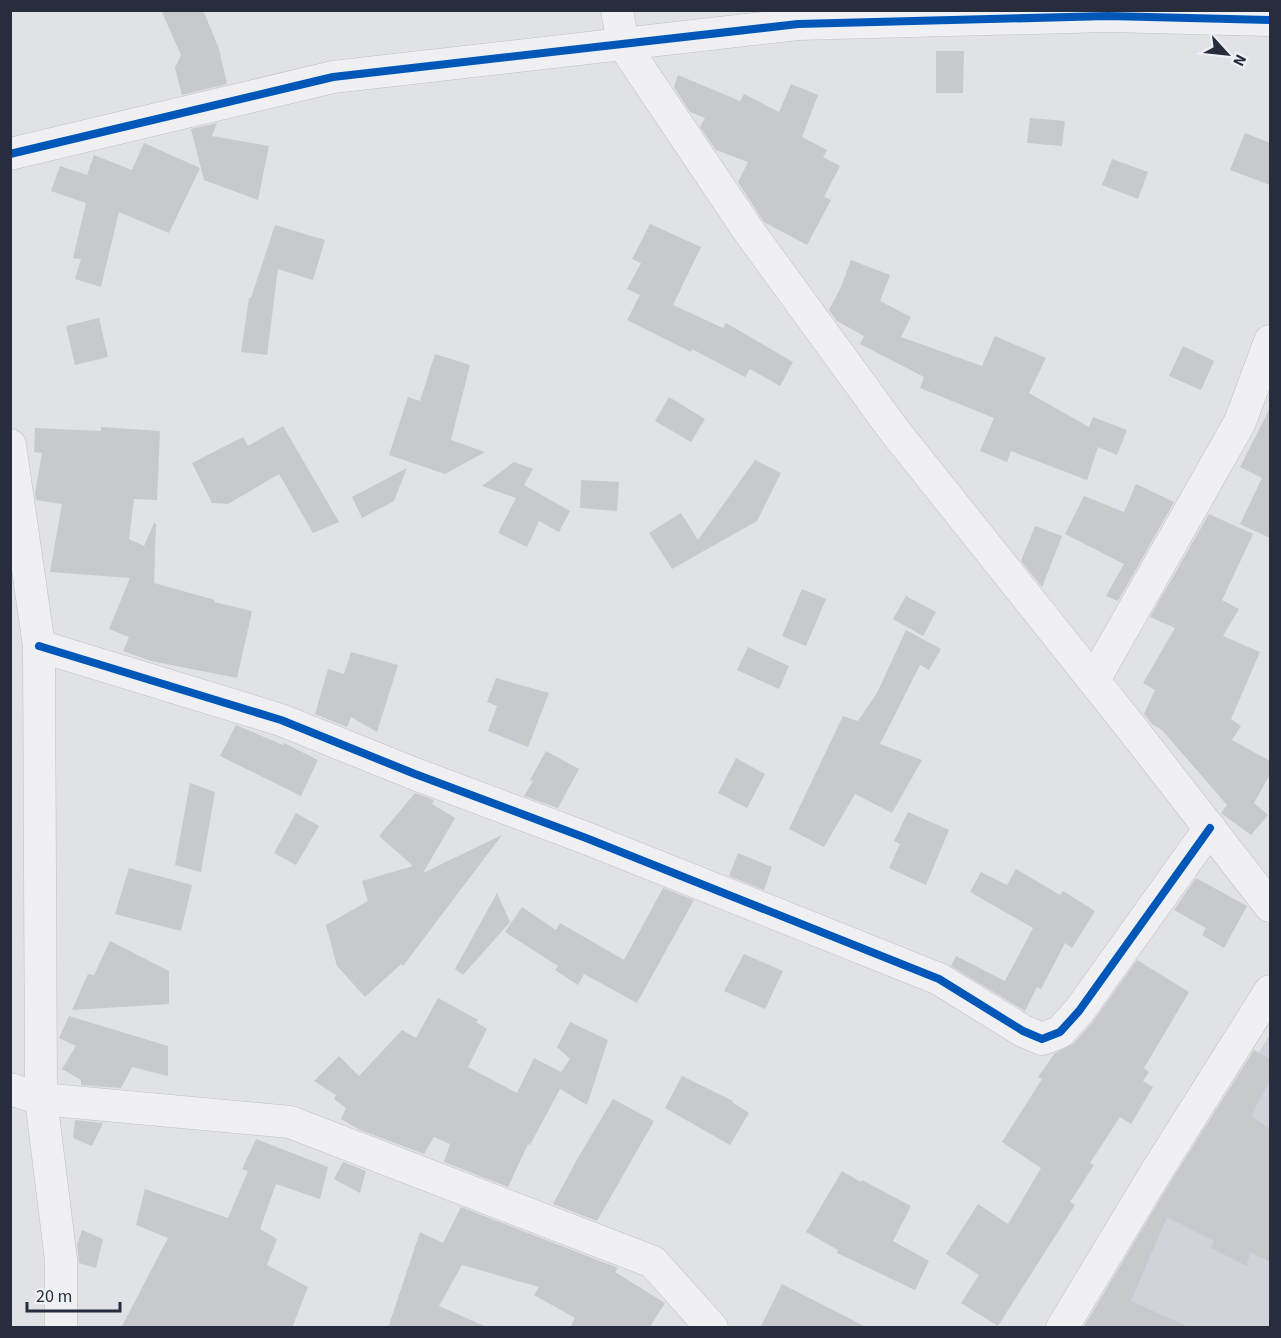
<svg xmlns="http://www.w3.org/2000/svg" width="1281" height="1338" font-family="'Source Sans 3',sans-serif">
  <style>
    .built { fill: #d0d3d9 }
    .building { fill: #c7c9cd }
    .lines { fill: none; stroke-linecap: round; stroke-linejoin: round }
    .minor-casing { stroke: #bdbfc2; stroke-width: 33 }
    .minor { stroke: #f0f0f2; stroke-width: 32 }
    .cycleway-casing { stroke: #edf0f5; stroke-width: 11 }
    .cycleway { stroke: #0057b8; stroke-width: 8 }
  </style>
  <rect width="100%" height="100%" fill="#e0e2e5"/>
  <polygon class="built" points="1270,1034 1270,1327 1095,1327"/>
  <g class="building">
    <polygon points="161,10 203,10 219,49 227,84 182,95 175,68 181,55"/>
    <polygon points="936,51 964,51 963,93 936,93"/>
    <polygon points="678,75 740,101 744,94 779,112 791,84 818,95 802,137 827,150 823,157 840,166 824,197 831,200 807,245 764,222 738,182 748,162 716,150 700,127 705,118 690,112 674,87"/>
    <polygon points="1030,118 1065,121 1062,146 1027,143"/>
    <polygon points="217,123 212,136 269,146 258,200 204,180 191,129"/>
    <polygon points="1245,133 1270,143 1270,185 1230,170"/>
    <polygon points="144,143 200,168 169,233 119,212 101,287 75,279 81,259 73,258 86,203 51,191 60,166 87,175 94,155 132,170"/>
    <polygon points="1112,159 1148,172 1138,199 1102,185"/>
    <polygon points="650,224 701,247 673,305 723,328 726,323 793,362 780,386 750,369 745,377 692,349 691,352 627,320 640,295 627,289 641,263 632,259"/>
    <polygon points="275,225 325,240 313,280 278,269 267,355 241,352 249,298 251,298"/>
    <polygon points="851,260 890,275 880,301 911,317 901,337 982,366 995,336 1046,358 1029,393 1089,427 1093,417 1127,430 1117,455 1098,447 1087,480 1011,451 1007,462 980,451 994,418 920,388 924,377 860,344 864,336 837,321 829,310 841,287"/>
    <polygon points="99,318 108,357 75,365 66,326"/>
    <polygon points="1183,346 1214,361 1201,390 1169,376"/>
    <polygon points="435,354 470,365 451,440 485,452 445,474 389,455 408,397 420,401"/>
    <polygon points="669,397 705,419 691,442 655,421"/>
    <polygon points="1270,408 1270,538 1240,524 1262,478 1240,467"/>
    <polygon points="283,426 339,522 313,533 279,474 228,504 212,503 192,463 243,437 248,446"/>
    <polygon points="101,427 160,431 157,500 134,499 129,539 144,546 154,523 156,524 154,583 215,600 214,602 252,611 237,678 151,661 123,651 129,637 109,629 130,578 50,572 62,504 36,500 35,494 42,453 34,452 35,428 101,431"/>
    <polygon points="755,460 781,473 757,521 672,569 649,533 681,513 698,540"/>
    <polygon points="514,462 533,469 524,485 570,511 559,532 539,521 527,547 498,533 516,498 482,486"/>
    <polygon points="407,468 394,501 362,518 352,497"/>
    <polygon points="581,480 619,482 617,511 580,508"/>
    <polygon points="1136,484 1174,502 1118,601 1106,596 1124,564 1065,534 1084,496 1124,512"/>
    <polygon points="1209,514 1253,534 1222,600 1239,609 1223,636 1260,652 1231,719 1241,726 1232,740 1270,761 1270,774 1254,803 1268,815 1251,835 1221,813 1227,805 1162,730 1152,724 1144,714 1155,690 1143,683 1175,628 1150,617"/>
    <polygon points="1035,526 1062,536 1042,587 1021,561"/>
    <polygon points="802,589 826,599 806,646 782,636"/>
    <polygon points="906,596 936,612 923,636 893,619"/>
    <polygon points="906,630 941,649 929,670 920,665 880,744 922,760 892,813 855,794 824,847 789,829 843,716 858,721 877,693"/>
    <polygon points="748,647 789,666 779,689 737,670"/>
    <polygon points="351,652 398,665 377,732 351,717 347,727 315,714 328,669 344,674"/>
    <polygon points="496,678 549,693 528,747 488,731 497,706 487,702"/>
    <polygon points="236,725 283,745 284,743 318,760 301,796 220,756"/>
    <polygon points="546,751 579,769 558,808 524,796 533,781 530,780"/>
    <polygon points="736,758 765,774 747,808 718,793"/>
    <polygon points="190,783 215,792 201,872 175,865"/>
    <polygon points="415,793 434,800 432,804 455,818 423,873 502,835 403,966 401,964 365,997 337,966 326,925 368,901 362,881 413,866 379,836"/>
    <polygon points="908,812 949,830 926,885 889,868 900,844 894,841"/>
    <polygon points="296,813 319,826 296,865 274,853"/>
    <polygon points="738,853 772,867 764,890 729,876"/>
    <polygon points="129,868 192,885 181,931 115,914"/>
    <polygon points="1016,869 1060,895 1063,891 1095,911 1072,948 1065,943 1041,989 1037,987 1025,1011 951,966 956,956 1005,981 1033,928 970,892 981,872 1007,885"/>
    <polygon points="1196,878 1247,906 1224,948 1202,935 1206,928 1174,910"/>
    <polygon points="663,888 694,900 637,1003 584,974 578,985 555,970 558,966 505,932 522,907 556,930 560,923 624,960"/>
    <polygon points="497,893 510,922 463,975 455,969"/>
    <polygon points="110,941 169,971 169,1004 72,1010 88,974 94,975"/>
    <polygon points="744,954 783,971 765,1009 724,991"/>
    <polygon points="1137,960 1189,992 1144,1068 1149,1072 1143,1081 1153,1087 1131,1124 1120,1117 1090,1163 1094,1165 1070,1202 1075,1205 998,1326 961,1303 979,1275 946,1254 978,1204 1008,1224 1041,1168 1002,1142 1042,1079 1038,1077 1055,1053 1073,1044 1092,1023"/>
    <polygon points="438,998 478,1020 476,1022 487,1029 468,1067 517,1093 534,1058 561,1072 570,1059 557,1047 570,1022 608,1040 587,1105 560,1089 530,1145 528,1144 508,1187 444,1162 450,1144 434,1137 424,1154 360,1130 341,1119 346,1108 334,1099 336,1095 314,1081 339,1056 359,1076 402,1030 416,1038"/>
    <polygon points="69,1016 168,1046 168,1076 132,1067 121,1088 81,1085 81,1080 62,1069 76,1046 59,1038"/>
    <polygon points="1254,1050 1270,1059 1270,1080 1251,1116 1270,1129 1270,1262 1250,1252 1247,1266 1211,1248 1214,1241 1167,1217 1131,1301 1191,1328 1083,1328 1171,1181"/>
    <polygon points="682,1076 733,1101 732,1102 749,1113 730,1145 665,1108"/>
    <polygon points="613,1099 654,1121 597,1221 553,1204 579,1156"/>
    <polygon points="75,1120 103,1123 92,1146 73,1138"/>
    <polygon points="256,1139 328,1167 320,1199 276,1184 260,1229 277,1239 267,1265 308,1287 292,1328 121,1328 168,1238 136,1225 145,1189 228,1218 248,1171 242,1169"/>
    <polygon points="343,1162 366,1171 360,1193 334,1179"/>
    <polygon points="842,1171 861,1182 862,1180 911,1206 893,1241 929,1261 915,1290 837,1253 838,1250 806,1232"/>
    <polygon points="461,1207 618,1268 615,1272 665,1303 649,1328 570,1328 575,1318 534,1295 539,1287 462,1265 439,1306 489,1328 388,1328 420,1232 443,1243"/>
    <polygon points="82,1230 103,1239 96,1268 79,1263 77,1245"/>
    <polygon points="782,1284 868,1328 760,1328"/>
  </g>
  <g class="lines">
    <defs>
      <g id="minor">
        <polyline points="617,10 623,44 748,230 893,429 1130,726 1270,906"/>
        <polyline points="10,154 333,77 798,24 1108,16 1270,20"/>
        <polyline points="10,445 39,646 41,1099 61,1260 61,1328"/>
        <polyline points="39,646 281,720 415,774 586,838 939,979 1023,1031 1042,1039 1060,1032 1079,1011 1210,828"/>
        <polyline points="1094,680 1240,422 1270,341"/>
        <polyline points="10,1089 41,1099 290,1122 653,1262 712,1328"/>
        <polyline points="1062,1328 1156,1172 1270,991"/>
      </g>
    </defs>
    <use href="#minor" class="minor-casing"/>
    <use href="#minor" class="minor"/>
    <defs>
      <g id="cycleway">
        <polyline points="10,154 333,77 798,24 1108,16 1270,20"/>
        <polyline points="39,646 281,720 415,774 586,838 939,979 1023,1031 1042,1039 1060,1032 1079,1011 1210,828"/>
      </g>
    </defs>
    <use href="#cycleway" class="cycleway-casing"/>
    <use href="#cycleway" class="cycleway"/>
  </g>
  <rect width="1281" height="1338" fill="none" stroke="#282d3d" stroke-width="24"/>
  <g transform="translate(1227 54) rotate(117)" stroke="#edf0f5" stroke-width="4.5" paint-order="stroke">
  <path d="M0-4.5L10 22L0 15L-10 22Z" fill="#282d3d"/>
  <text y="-9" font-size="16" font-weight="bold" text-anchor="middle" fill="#282d3d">N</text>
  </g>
  <path d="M27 1302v9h93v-9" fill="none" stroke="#282d3d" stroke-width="3"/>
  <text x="36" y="1302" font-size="18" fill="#282d3d" stroke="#edf0f5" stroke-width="4.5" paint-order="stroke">20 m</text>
</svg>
